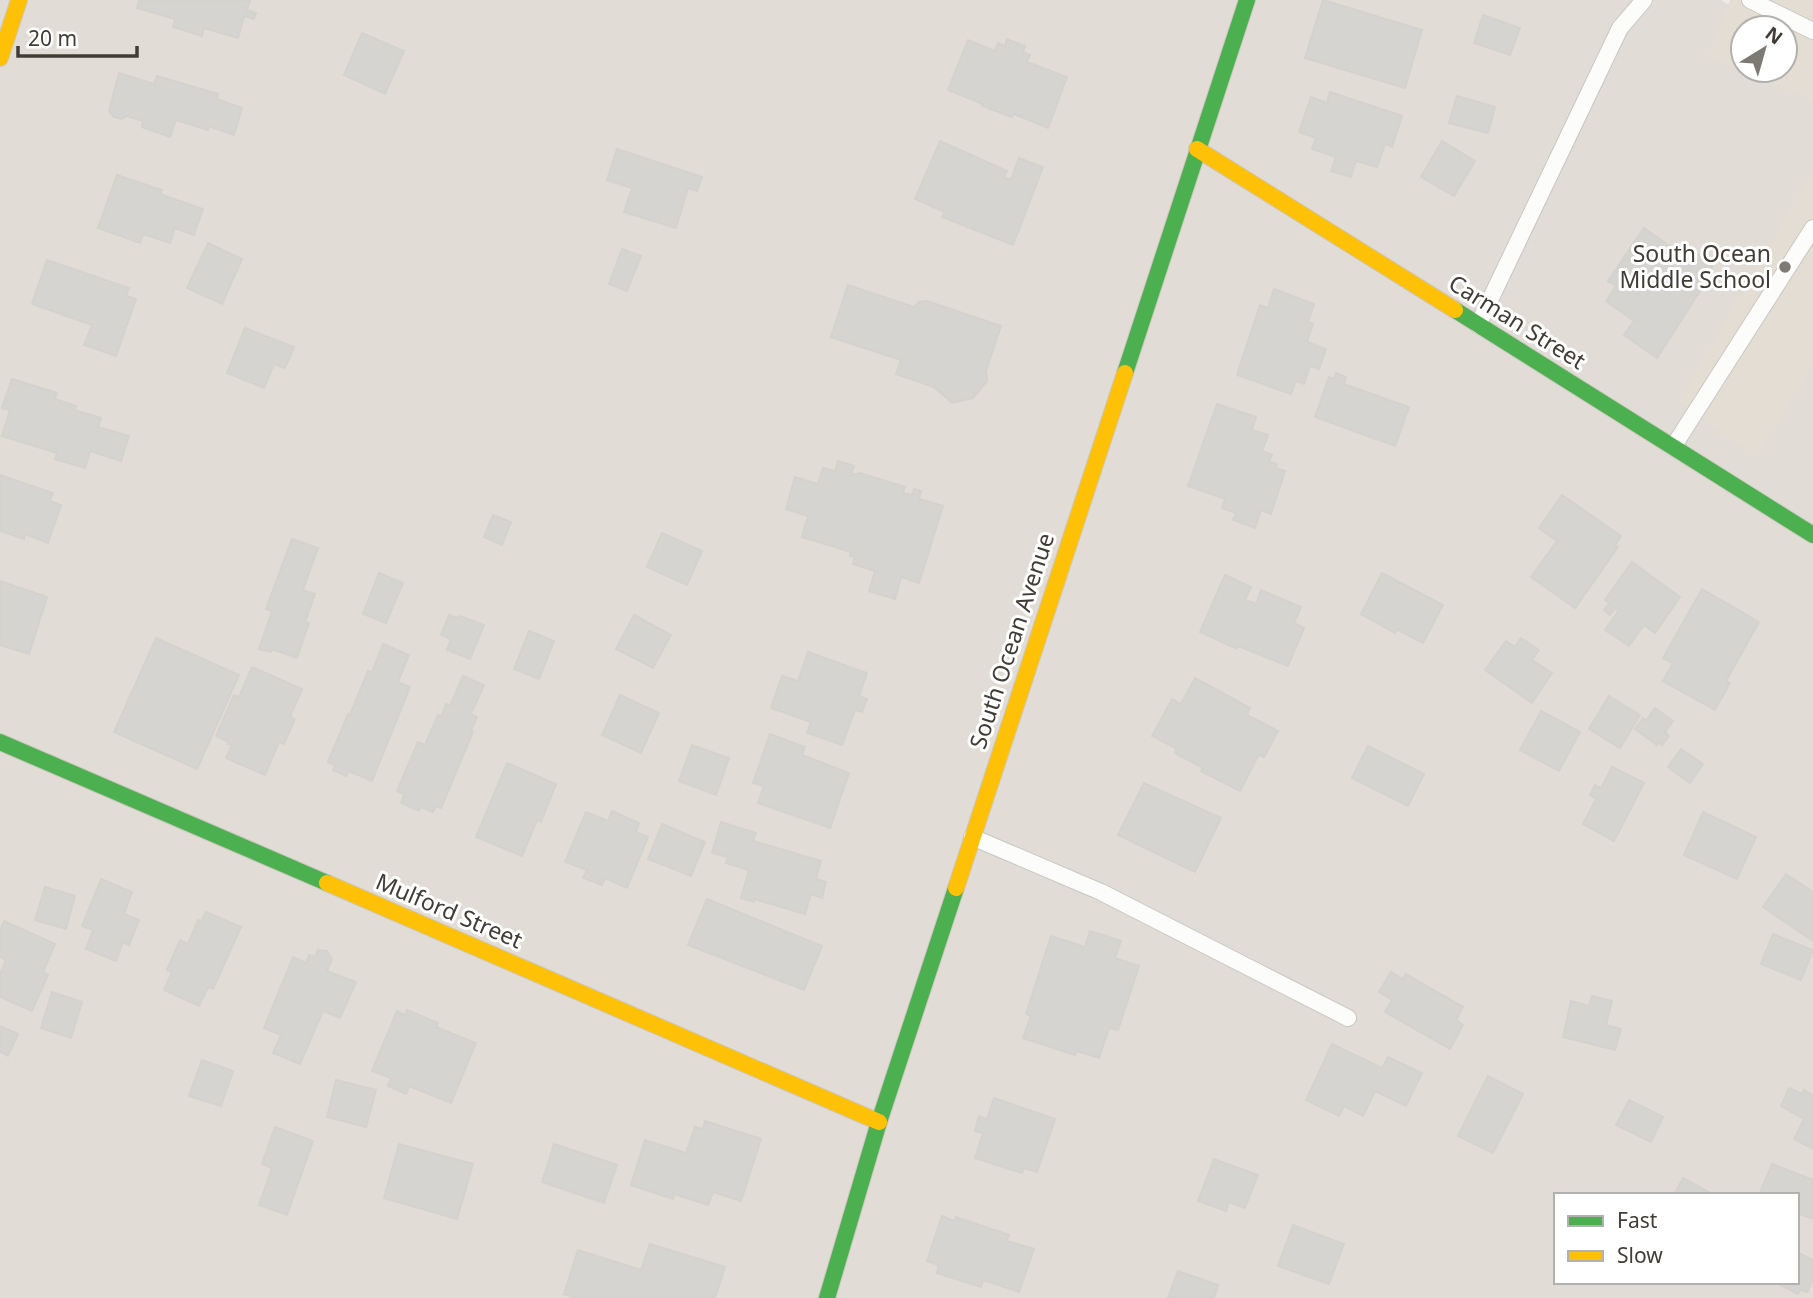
<svg xmlns="http://www.w3.org/2000/svg" width="1813" height="1298" font-family="'Noto Sans',sans-serif">
  <style>
    .residential { fill: #e1dcd5; fill-rule: evenodd }
    .education { fill: #e3ddd3; fill-rule: evenodd }
    .building { fill: #d6d4d0; stroke: #d5d2cd; stroke-width: 2 }
    .lines { fill: none; stroke-linecap: round; stroke-linejoin: round }
    .lane-casing { stroke: #c9c7c3; stroke-width: 18 }
    .fast-casing { stroke: #ccc7bf; stroke-width: 18 }
    .slow-casing { stroke: #ccc7bf; stroke-width: 18 }
    .lane { stroke: #fcfcfb; stroke-width: 16 }
    .fast { stroke: #4caf50; stroke-width: 16 }
    .slow { stroke: #ffc107; stroke-width: 16 }
    .poi-dot { fill: #7d7973; stroke: #fff; stroke-width: 2.5 }
    .labels { text-anchor: middle; stroke-width: 6; stroke-linejoin: round; paint-order: stroke }
    .poi-label { font-size: 23px; fill: #413c35; stroke: #fff; text-anchor: end }
    .street-label { font-size: 23px; fill: #413c35; stroke: #fff }
  </style>
  <rect width="100%" height="100%" fill="#edebe7"/>
  <path class="residential" d="M0,0H1721L1765,28H1743V70H1785L1813,58V1298H0ZM1556,1195H1797V1282H1556Z"/>
  <g class="education">
    <path d="M1730,0H1813V101L1708,56ZM1743,28H1785V70H1743Z"/>
    <polygon points="1813,170 1813,363 1757,458 1679,401"/>
  </g>
  <g class="building">
    <polygon points="139,0 245,0 250,1 247,10 256,13 254,19 244,16 238,38 204,28 202,36 173,27 175,19 137,8"/>
    <polygon points="1323,0 1422,30 1405,88 1305,58"/>
    <polygon points="1483,15 1520,28 1510,55 1474,43"/>
    <polygon points="362,33 404,51 385,94 344,75"/>
    <polygon points="1007,39 1025,46 1023,52 1030,55 1027,62 1067,77 1048,128 1014,114 1012,117 982,106 983,104 948,90 968,40 995,51 998,43 1005,46"/>
    <polygon points="119,73 154,84 157,76 218,94 217,99 242,108 234,135 209,126 208,130 176,120 170,137 142,127 143,121 127,116 122,119 114,117 109,111"/>
    <polygon points="1330,92 1402,116 1392,147 1385,144 1377,167 1356,161 1351,177 1331,171 1336,157 1312,149 1316,138 1299,132 1311,97 1327,103"/>
    <polygon points="1457,96 1495,107 1488,133 1449,123"/>
    <polygon points="940,141 1007,171 1004,177 1011,180 1019,158 1043,167 1013,245 942,217 945,212 915,199"/>
    <polygon points="1442,141 1475,161 1454,196 1421,177"/>
    <polygon points="617,149 702,177 697,191 688,188 676,228 624,212 632,188 607,180"/>
    <polygon points="117,175 162,190 160,194 203,209 194,235 175,228 170,243 143,234 140,243 98,228"/>
    <polygon points="1644,228 1681,254 1693,251 1712,264 1712,272 1657,358 1624,335 1634,321 1606,301 1616,286 1608,281"/>
    <polygon points="208,243 242,259 222,304 187,288"/>
    <polygon points="622,249 641,256 627,291 609,284"/>
    <polygon points="47,260 129,288 126,296 136,299 116,356 84,345 92,325 32,304"/>
    <polygon points="848,285 914,307 919,302 927,301 1001,326 986,371 987,381 973,398 952,403 934,387 896,374 901,360 831,337"/>
    <polygon points="1274,289 1314,304 1308,322 1313,324 1307,342 1326,349 1319,369 1310,366 1304,384 1296,381 1291,394 1237,375 1260,305 1268,308"/>
    <polygon points="245,328 294,347 285,368 274,364 264,388 227,373"/>
    <polygon points="1336,373 1346,377 1344,384 1409,407 1395,446 1315,417 1329,377 1334,379"/>
    <polygon points="12,379 57,393 55,399 76,406 74,410 101,418 98,427 129,436 121,461 90,451 85,468 55,459 57,453 2,436 10,410 2,408"/>
    <polygon points="1217,404 1256,417 1252,430 1268,435 1262,451 1272,455 1269,462 1277,464 1276,468 1285,471 1271,514 1261,510 1255,528 1233,520 1236,513 1222,508 1225,499 1188,486"/>
    <polygon points="838,461 854,466 851,475 860,473 905,487 903,493 912,495 914,489 921,491 919,499 943,506 919,583 901,577 895,599 869,591 875,571 853,564 855,557 850,556 851,552 802,537 808,516 786,509 795,477 818,484 823,468 835,471"/>
    <polygon points="0,475 53,493 50,501 61,505 48,543 25,534 24,539 0,531"/>
    <polygon points="1562,495 1621,536 1615,545 1618,547 1575,608 1531,577 1557,541 1539,528"/>
    <polygon points="493,515 511,522 502,545 484,537"/>
    <polygon points="662,533 702,551 687,585 647,567"/>
    <polygon points="292,539 318,548 303,590 315,594 305,622 309,623 297,658 272,649 271,652 259,649 272,611 266,609"/>
    <polygon points="1632,562 1680,597 1655,633 1644,625 1629,646 1605,630 1619,610 1615,608 1610,615 1604,610 1609,603 1605,600"/>
    <polygon points="379,573 403,583 386,623 363,614"/>
    <polygon points="1382,573 1443,605 1423,643 1396,629 1395,633 1361,614"/>
    <polygon points="1225,575 1251,587 1245,600 1256,604 1261,590 1301,607 1294,623 1304,628 1288,666 1238,646 1237,649 1200,632"/>
    <polygon points="0,581 47,597 29,654 0,645"/>
    <polygon points="1702,589 1759,622 1726,681 1730,683 1715,710 1663,681 1673,663 1663,658"/>
    <polygon points="449,615 458,618 460,616 484,625 470,659 447,650 451,639 441,635"/>
    <polygon points="634,615 671,635 653,668 616,649"/>
    <polygon points="529,631 554,641 539,679 514,669"/>
    <polygon points="156,638 239,675 197,769 114,732"/>
    <polygon points="1521,638 1539,650 1532,660 1552,673 1532,703 1485,670 1506,641 1515,647"/>
    <polygon points="383,644 409,655 398,682 410,687 372,781 349,771 346,776 333,770 335,765 328,762 348,714 350,715 368,671 372,672"/>
    <polygon points="808,652 867,673 859,696 867,699 862,712 855,710 842,745 807,733 811,722 771,708 782,676 798,681"/>
    <polygon points="252,667 302,689 290,717 295,719 284,744 279,742 265,775 226,758 232,745 228,744 229,742 216,736 234,695 239,697"/>
    <polygon points="463,676 484,685 471,714 477,717 471,731 473,732 441,808 436,806 433,812 421,807 419,811 401,803 404,794 397,791 418,742 425,745 438,715 441,717 446,704 450,706"/>
    <polygon points="1195,678 1250,708 1247,715 1278,731 1264,757 1259,754 1240,791 1201,771 1203,768 1175,753 1176,748 1152,736 1172,699 1181,704"/>
    <polygon points="620,695 659,713 641,753 602,735"/>
    <polygon points="1609,696 1640,715 1620,748 1589,729"/>
    <polygon points="1655,708 1673,721 1665,732 1669,736 1662,745 1659,742 1657,745 1635,729 1643,718 1646,721"/>
    <polygon points="1541,711 1580,732 1559,771 1520,750"/>
    <polygon points="770,734 805,747 802,755 849,773 830,828 758,803 764,786 753,783"/>
    <polygon points="692,745 729,758 716,795 679,781"/>
    <polygon points="1368,746 1424,774 1408,806 1352,778"/>
    <polygon points="1681,749 1703,764 1690,783 1668,767"/>
    <polygon points="507,763 556,784 541,822 537,820 522,856 476,837"/>
    <polygon points="1612,767 1644,783 1614,841 1583,824 1596,799 1590,795 1595,785 1601,788"/>
    <polygon points="1144,783 1221,818 1195,872 1118,835"/>
    <polygon points="612,811 639,823 636,832 648,837 627,888 605,878 602,885 583,878 587,870 565,862 586,812 608,821"/>
    <polygon points="1703,812 1756,837 1737,879 1684,855"/>
    <polygon points="721,822 756,833 753,841 821,861 816,879 826,882 822,898 811,894 805,914 754,899 754,902 741,898 749,870 726,863 728,857 712,853"/>
    <polygon points="662,824 705,842 691,876 648,859"/>
    <polygon points="1786,874 1813,892 1813,941 1763,907"/>
    <polygon points="101,879 132,892 124,914 139,920 129,945 123,942 116,961 86,949 93,930 82,926"/>
    <polygon points="45,887 75,896 66,929 35,920"/>
    <polygon points="707,899 822,946 804,990 688,945"/>
    <polygon points="206,912 241,927 213,989 208,987 199,1006 164,990 172,972 167,970 180,940 188,944 198,920 201,922"/>
    <polygon points="4,921 55,944 43,972 48,975 32,1011 0,997 0,974 6,960 0,957 0,930"/>
    <polygon points="1090,931 1121,941 1115,958 1139,966 1118,1030 1109,1028 1099,1058 1077,1051 1075,1055 1023,1038 1031,1016 1026,1014 1051,936 1085,947"/>
    <polygon points="1773,934 1813,950 1801,980 1761,964"/>
    <polygon points="318,950 327,951 332,959 327,971 356,982 340,1018 323,1011 300,1064 273,1053 281,1035 264,1028 293,957 306,963 309,955 315,957"/>
    <polygon points="1391,972 1403,979 1406,974 1463,1007 1456,1020 1463,1025 1450,1049 1385,1012 1392,1000 1379,992"/>
    <polygon points="52,992 82,1002 71,1038 41,1028"/>
    <polygon points="1592,996 1612,1001 1606,1025 1621,1029 1615,1050 1563,1037 1571,1001 1589,1006"/>
    <polygon points="407,1010 438,1023 436,1027 476,1043 451,1103 409,1086 406,1094 388,1086 391,1078 372,1071 397,1011 405,1015"/>
    <polygon points="0,1026 18,1034 8,1056 0,1052"/>
    <polygon points="1332,1044 1382,1068 1388,1057 1422,1073 1406,1106 1375,1091 1363,1116 1344,1106 1339,1116 1306,1100"/>
    <polygon points="202,1060 233,1071 221,1106 189,1096"/>
    <polygon points="1488,1076 1523,1094 1493,1153 1458,1136"/>
    <polygon points="336,1080 376,1090 366,1127 327,1117"/>
    <polygon points="1789,1088 1802,1094 1804,1090 1813,1095 1813,1149 1794,1139 1804,1119 1781,1106"/>
    <polygon points="994,1098 1055,1119 1037,1172 1024,1168 1022,1173 975,1158 983,1133 975,1131 979,1116 987,1119"/>
    <polygon points="1629,1100 1663,1117 1651,1142 1616,1125"/>
    <polygon points="705,1121 761,1139 741,1201 713,1192 708,1205 674,1194 673,1199 631,1185 645,1140 686,1153 695,1127 703,1129"/>
    <polygon points="275,1127 313,1141 287,1215 259,1205 272,1168 262,1164"/>
    <polygon points="399,1144 473,1164 457,1219 384,1198"/>
    <polygon points="554,1144 617,1165 604,1203 542,1182"/>
    <polygon points="1214,1159 1258,1175 1245,1208 1229,1202 1226,1211 1198,1201"/>
    <polygon points="1772,1164 1813,1180 1813,1219 1797,1213 1797,1195 1759,1195"/>
    <polygon points="1683,1178 1714,1195 1674,1195"/>
    <polygon points="942,1216 954,1221 956,1217 1009,1235 1007,1241 1034,1249 1019,1292 983,1280 981,1287 937,1273 939,1265 927,1261"/>
    <polygon points="1293,1225 1344,1244 1329,1284 1278,1266"/>
    <polygon points="650,1244 725,1267 715,1298 576,1298 564,1294 578,1250 641,1270"/>
    <polygon points="1797,1252 1813,1260 1813,1279 1807,1292 1800,1290 1798,1294 1774,1282 1797,1282"/>
    <polygon points="1178,1271 1218,1285 1214,1298 1168,1298"/>
  </g>
  <g class="lines">
    <defs>
      <g id="lane">
        <polyline points="1750,0 1813,31"/>
        <polyline points="1478,325 1620,28 1644,0"/>
        <polyline points="1673,447 1813,228"/>
        <polyline points="972,837 1101,892 1348,1018"/>
      </g>
      <g id="fast">
        <polyline points="1455,310 1813,535"/>
        <polyline points="1125,373 1247,0"/>
        <polyline points="0,742 327,883"/>
        <polyline points="827,1298 879,1122 956,888"/>
      </g>
      <g id="slow">
        <polyline points="0,58 19,0"/>
        <polyline points="1197,149 1455,310"/>
        <polyline points="327,883 879,1122"/>
        <polyline points="956,888 1125,373"/>
      </g>
    </defs>
    <use href="#lane" class="lane-casing"/>
    <use href="#fast" class="fast-casing"/>
    <use href="#slow" class="slow-casing"/>
    <use href="#lane" class="lane"/>
    <use href="#fast" class="fast"/>
    <use href="#slow" class="slow"/>
  </g>
  <circle class="poi-dot" cx="1785" cy="267" r="7"/>
  <g class="labels">
    <g class="poi-label">
      <text x="1771" y="262">South Ocean<tspan x="1771" dy="26">Middle School</tspan></text>
    </g>
    <g class="street-label">
      <text transform="translate(1517 322) rotate(32)" y="8">Carman Street</text>
      <text transform="translate(1012 641) rotate(-72)" y="8">South Ocean Avenue</text>
      <text transform="translate(449 911) rotate(23)" y="8">Mulford Street</text>
    </g>
  </g>
  <rect x="1554" y="1193" width="245" height="91" fill="#ffffff" stroke="#b3b1ae" stroke-width="2"/>
  <rect x="1568" y="1216" width="35" height="10" fill="#4caf50" stroke="#b3b1ae" stroke-width="2"/>
  <text x="1617" y="1228" font-size="21" fill="#413c35">Fast</text>
  <rect x="1568" y="1251" width="35" height="10" fill="#ffc107" stroke="#b3b1ae" stroke-width="2"/>
  <text x="1617" y="1263" font-size="21" fill="#413c35">Slow</text>
  <g transform="translate(1764 49) rotate(37)"><circle r="33" fill="#ffffff" stroke="#b3b1ae" stroke-width="2"/>
  <path d="M0-5L12 26L0 18L-12 26Z" fill="#7d7973"/>
  <text y="-10" font-size="19" font-weight="bold" text-anchor="middle" fill="#413c35">N</text>
  </g>
  <path d="M18 46v10h119v-10" fill="none" stroke="#413c35" stroke-width="3.5"/>
  <text x="28" y="46" font-size="21" fill="#413c35" stroke="#ffffff" stroke-width="5" paint-order="stroke">20 m</text>
</svg>
